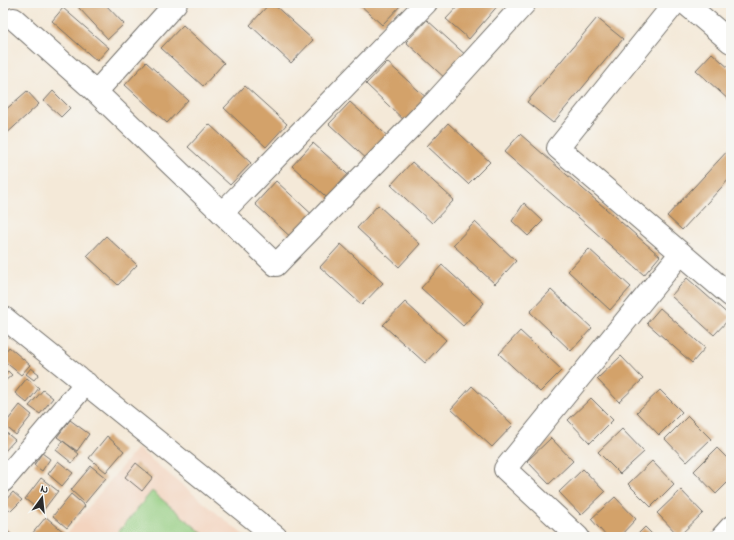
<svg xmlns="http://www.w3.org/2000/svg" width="734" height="540" font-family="'Indie Flower',sans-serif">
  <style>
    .built { fill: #f3d4bf }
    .green { fill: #93cc7f; stroke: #5f7c55 }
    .building { fill: #d3a26b }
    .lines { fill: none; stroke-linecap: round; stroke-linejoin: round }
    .minor-casing { stroke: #716e68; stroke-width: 24 }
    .minor { stroke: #fff; stroke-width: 22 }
  </style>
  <rect width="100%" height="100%" fill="#f6f6f2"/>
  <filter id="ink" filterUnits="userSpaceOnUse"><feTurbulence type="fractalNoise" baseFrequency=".025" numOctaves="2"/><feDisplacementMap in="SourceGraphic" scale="8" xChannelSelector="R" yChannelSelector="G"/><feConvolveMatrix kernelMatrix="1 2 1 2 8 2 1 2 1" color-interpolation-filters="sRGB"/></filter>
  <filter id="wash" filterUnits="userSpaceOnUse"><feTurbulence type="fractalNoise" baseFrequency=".012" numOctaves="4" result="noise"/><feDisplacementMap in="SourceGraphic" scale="16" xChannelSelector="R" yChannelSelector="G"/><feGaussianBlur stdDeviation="0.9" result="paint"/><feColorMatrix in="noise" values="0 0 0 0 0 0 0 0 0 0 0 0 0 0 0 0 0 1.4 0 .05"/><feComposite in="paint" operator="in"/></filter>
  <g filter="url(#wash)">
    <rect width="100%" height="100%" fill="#f4e9d8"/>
    <polygon class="built" points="137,448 246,537 64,537"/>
    <polygon class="green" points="152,491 207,537 114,537"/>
    <g id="blocks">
      <g class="building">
        <polygon points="82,3 104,3 124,24 108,39 78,7"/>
        <polygon points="270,3 272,3 313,40 291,63 250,25"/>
        <polygon points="358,3 403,3 382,25"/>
        <polygon points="461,3 500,3 469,39 446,19"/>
        <polygon points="63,8 109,48 97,61 52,21"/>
        <polygon points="597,18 623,39 553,123 527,102"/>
        <polygon points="427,20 469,58 448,81 406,42"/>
        <polygon points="183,25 224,63 203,86 161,48"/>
        <polygon points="712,53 731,70 731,102 696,70"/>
        <polygon points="146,62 188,100 167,123 125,85"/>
        <polygon points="387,62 429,100 407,123 366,84"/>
        <polygon points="245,86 287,124 266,147 224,108"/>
        <polygon points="27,91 39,104 3,137 3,112"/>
        <polygon points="53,91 70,108 61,117 44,101"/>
        <polygon points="350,102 392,140 371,163 329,124"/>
        <polygon points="448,123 490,162 468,184 427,146"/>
        <polygon points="209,124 251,163 230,185 188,147"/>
        <polygon points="520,134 660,256 644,275 504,152"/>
        <polygon points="313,143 355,181 334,204 292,166"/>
        <polygon points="731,147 731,177 682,230 667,216"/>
        <polygon points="412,162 454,200 432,223 391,185"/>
        <polygon points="276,181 318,220 296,242 255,204"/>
        <polygon points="524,203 543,221 528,236 512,221"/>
        <polygon points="378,205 420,244 399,267 357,228"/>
        <polygon points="475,222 516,261 495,284 453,245"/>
        <polygon points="106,236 137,265 118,285 87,256"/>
        <polygon points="341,244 383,283 362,305 320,267"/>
        <polygon points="589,249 631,287 610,310 568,271"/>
        <polygon points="442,265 484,303 463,326 421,288"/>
        <polygon points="687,278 731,317 714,335 671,296"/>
        <polygon points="551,290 592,328 571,351 530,312"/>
        <polygon points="405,302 446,340 425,363 383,325"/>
        <polygon points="660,308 705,348 692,363 647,323"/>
        <polygon points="520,331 562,370 540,392 499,354"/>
        <polygon points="9,347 30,365 21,375 3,360 3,355"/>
        <polygon points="621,356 643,379 619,402 597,379"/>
        <polygon points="31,368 39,374 34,380 26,374"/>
        <polygon points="8,371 12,375 5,381 3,378 3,376"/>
        <polygon points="27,378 39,388 27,403 15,393"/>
        <polygon points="472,386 513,425 492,447 451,409"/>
        <polygon points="43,390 53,398 40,414 29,406"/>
        <polygon points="660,390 682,412 659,435 637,412"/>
        <polygon points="591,398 613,420 590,443 568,420"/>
        <polygon points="20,405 32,415 16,435 4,425"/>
        <polygon points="688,416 711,439 687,462 665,439"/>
        <polygon points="70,420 89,434 77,451 57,437"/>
        <polygon points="622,429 644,452 620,474 598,452"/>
        <polygon points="3,430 15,440 4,452 3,451"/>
        <polygon points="107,436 124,451 106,472 89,458"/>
        <polygon points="551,438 573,461 549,484 527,461"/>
        <polygon points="63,441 79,454 72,463 56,450"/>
        <polygon points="717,448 731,462 731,479 716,494 694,471"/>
        <polygon points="42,453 50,459 42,471 34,465"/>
        <polygon points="58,461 73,473 62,486 48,474"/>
        <polygon points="652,461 674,484 651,507 628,484"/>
        <polygon points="136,463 153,477 142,491 125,477"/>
        <polygon points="91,466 106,478 85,503 71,490"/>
        <polygon points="583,469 605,492 581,515 559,492"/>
        <polygon points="41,478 58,491 42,512 25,499"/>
        <polygon points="681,490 703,513 679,536 657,513"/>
        <polygon points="13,492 22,500 11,511 3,504 3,503"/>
        <polygon points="71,494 85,506 67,528 53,516"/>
        <polygon points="615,497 636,519 619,537 607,537 591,519"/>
        <polygon points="46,517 65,533 61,537 34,537 31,535"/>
        <polygon points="3,527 7,531 15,537 3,537"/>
        <polygon points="645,527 655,537 635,537"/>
      </g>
    </g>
  </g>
  <g filter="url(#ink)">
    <use href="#blocks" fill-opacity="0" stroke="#716e68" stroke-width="1"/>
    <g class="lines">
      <defs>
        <g id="minor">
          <polyline points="675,3 558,148 731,296"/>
          <polyline points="685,3 731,42"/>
          <polyline points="14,19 96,92 276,265 436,101 525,3"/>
          <polyline points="96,92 176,3"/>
          <polyline points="222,213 426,3"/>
          <polyline points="3,317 276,537"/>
          <polyline points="3,481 86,383"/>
          <polyline points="578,537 505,469 681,253"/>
          <polyline points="722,537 731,527"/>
        </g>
      </defs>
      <use href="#minor" class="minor-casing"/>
      <use href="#minor" class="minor"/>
    </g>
  </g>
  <rect width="734" height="540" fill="none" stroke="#f6f6f2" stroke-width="16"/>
  <g transform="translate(42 498) rotate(15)" stroke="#f6f6f2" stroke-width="3" paint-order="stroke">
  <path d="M0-3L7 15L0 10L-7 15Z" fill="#2b2b2b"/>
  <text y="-6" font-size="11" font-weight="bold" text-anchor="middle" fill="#2b2b2b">N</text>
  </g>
</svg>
